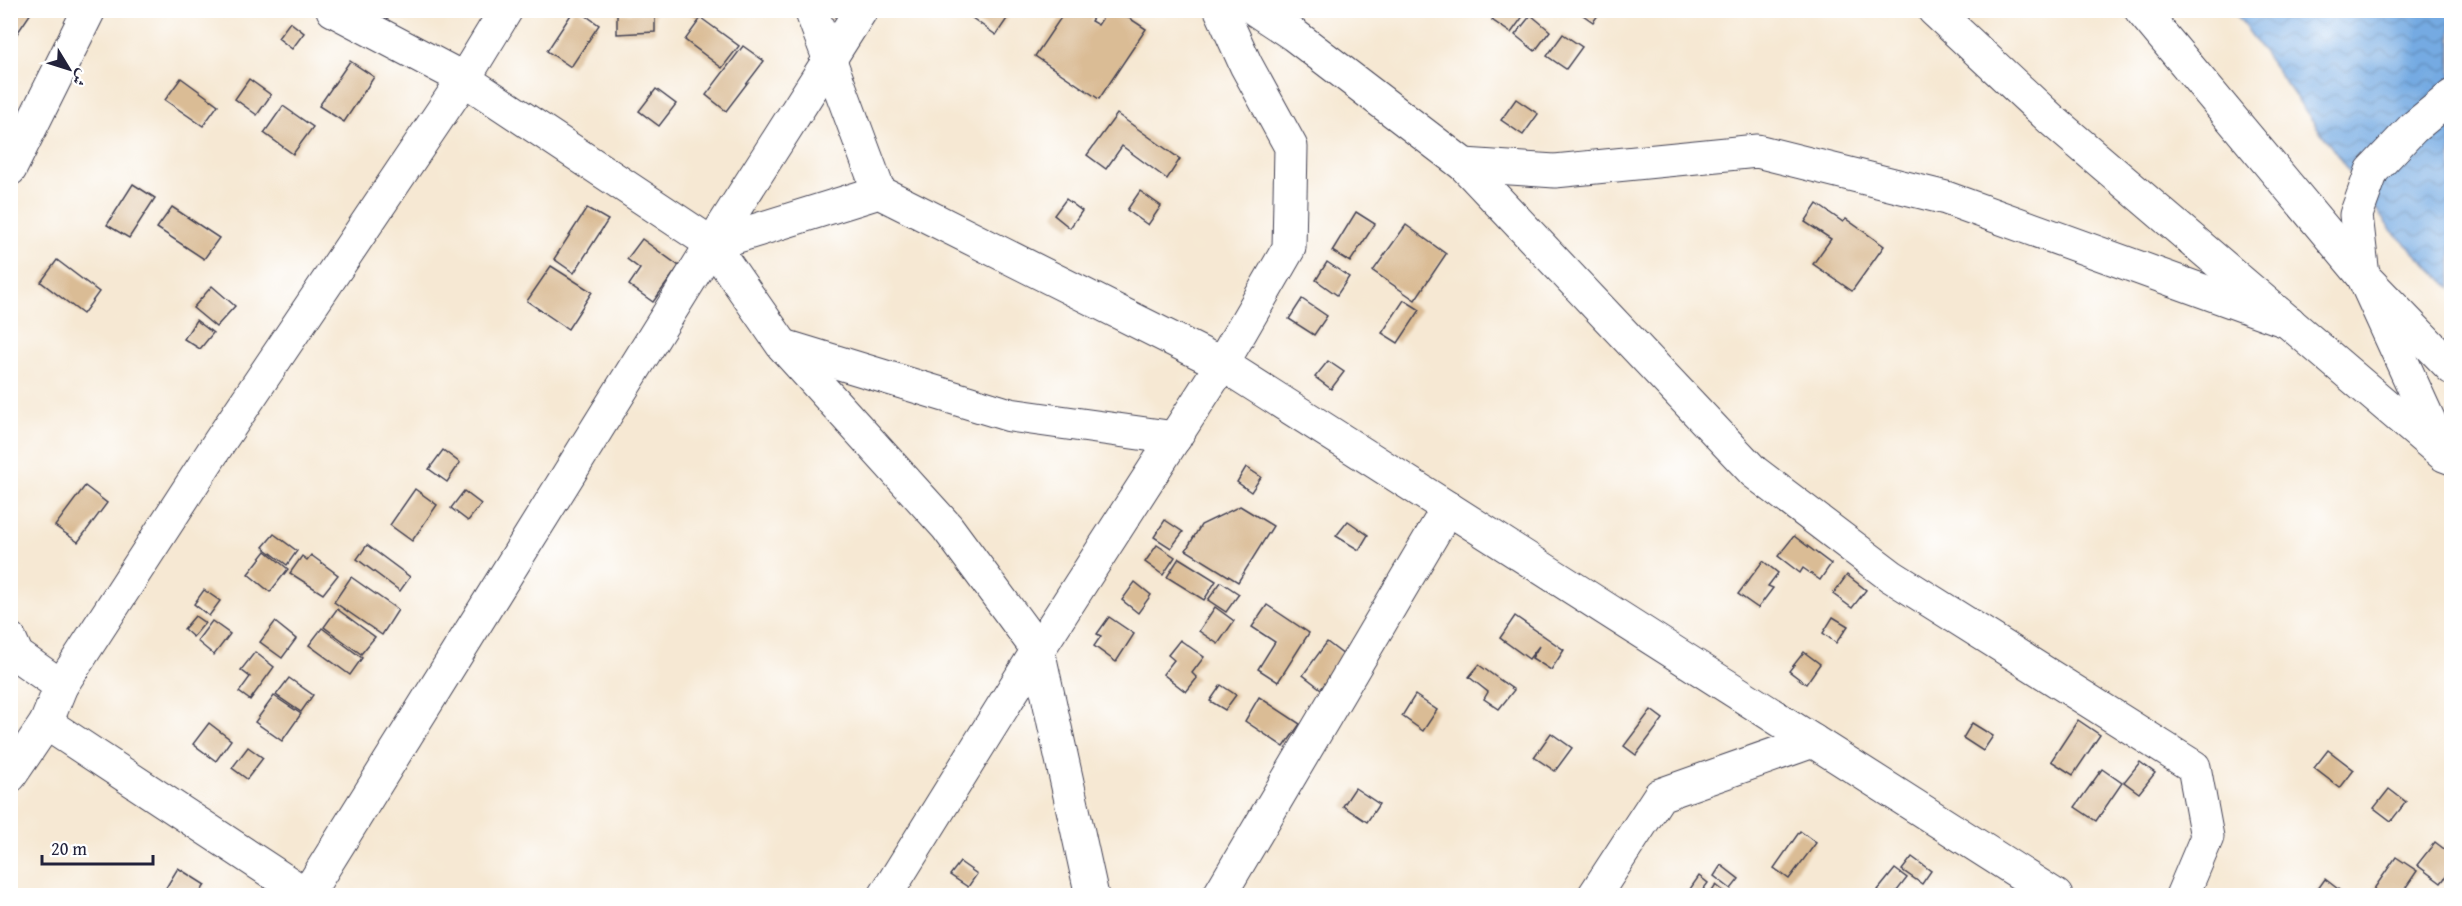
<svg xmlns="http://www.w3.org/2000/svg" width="2462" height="906" font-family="'Gentium Book Plus',Amiri,serif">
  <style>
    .water { fill: url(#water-waves); stroke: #4c668e; stroke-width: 1.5 }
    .building { fill: #dabc95 }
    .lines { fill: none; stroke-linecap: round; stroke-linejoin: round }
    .minor-casing { stroke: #424052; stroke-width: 35 }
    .minor { stroke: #fff; stroke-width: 33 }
  </style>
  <defs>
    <pattern id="water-waves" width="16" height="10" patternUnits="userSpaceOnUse" patternTransform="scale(1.5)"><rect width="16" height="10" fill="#75aae2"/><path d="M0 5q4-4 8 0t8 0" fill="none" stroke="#608ab8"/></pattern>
  </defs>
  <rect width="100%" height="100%" fill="#fff"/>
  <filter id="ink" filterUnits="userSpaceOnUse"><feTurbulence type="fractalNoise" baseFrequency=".0167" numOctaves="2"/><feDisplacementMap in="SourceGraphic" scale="12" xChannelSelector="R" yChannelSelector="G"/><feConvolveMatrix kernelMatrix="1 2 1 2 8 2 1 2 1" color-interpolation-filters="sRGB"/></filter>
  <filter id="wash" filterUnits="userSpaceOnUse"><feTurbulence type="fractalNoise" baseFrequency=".008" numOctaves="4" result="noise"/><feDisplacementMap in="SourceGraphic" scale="24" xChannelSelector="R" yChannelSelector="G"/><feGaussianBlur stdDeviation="1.35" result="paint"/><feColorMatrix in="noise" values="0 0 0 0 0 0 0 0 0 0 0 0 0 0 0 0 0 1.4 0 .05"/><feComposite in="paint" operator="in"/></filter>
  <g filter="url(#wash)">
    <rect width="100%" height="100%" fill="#f6e8d3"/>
    <polygon class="water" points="2234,11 2451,11 2451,288 2390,229"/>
    <g id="blocks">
      <g class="building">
        <polygon points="10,10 33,10 14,38 10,36"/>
        <polygon points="574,10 578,10 599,25 571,67 547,51"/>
        <polygon points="684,10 703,10 697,19"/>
        <polygon points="961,10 1013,10 996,35"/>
        <polygon points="1066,10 1098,10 1091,21 1098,25 1108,10 1117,10 1146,29 1099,99 1035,56"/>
        <polygon points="1499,10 1518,10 1524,15 1511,33 1492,20"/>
        <polygon points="1576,10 1602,10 1593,22"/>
        <polygon points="655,12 655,32 617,34 617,14"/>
        <polygon points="1531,15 1550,31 1535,51 1515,35"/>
        <polygon points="701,18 739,46 722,68 685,40"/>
        <polygon points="290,22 304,33 292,49 278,38"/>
        <polygon points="1563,34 1582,47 1566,69 1547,56"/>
        <polygon points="743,46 764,61 726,111 706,95"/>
        <polygon points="350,61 374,77 344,122 319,106"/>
        <polygon points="181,78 218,105 203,126 165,100"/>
        <polygon points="249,79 271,95 257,115 235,99"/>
        <polygon points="656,89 676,104 659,126 639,111"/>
        <polygon points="1516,99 1538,114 1523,135 1501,120"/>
        <polygon points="283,106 313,127 293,154 264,133"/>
        <polygon points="1117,114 1180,159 1167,179 1122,146 1106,169 1087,155"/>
        <polygon points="133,184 155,198 129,238 107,225"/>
        <polygon points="1140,191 1161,206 1148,225 1127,210"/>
        <polygon points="1066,199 1082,211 1070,228 1054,215"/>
        <polygon points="1817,204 1843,222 1846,219 1884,246 1852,291 1813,264 1831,239 1805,222"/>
        <polygon points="172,207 219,238 204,259 157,228"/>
        <polygon points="587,208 608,220 574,273 554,259"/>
        <polygon points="1356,212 1375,224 1350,262 1332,251"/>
        <polygon points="1406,225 1446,254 1415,300 1373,271"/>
        <polygon points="642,239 679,266 653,302 629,285 640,269 627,259"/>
        <polygon points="57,260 99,292 83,314 41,282"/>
        <polygon points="1327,262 1349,277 1337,295 1316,280"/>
        <polygon points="551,266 592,292 568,329 527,301"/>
        <polygon points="212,286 235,306 216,327 193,308"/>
        <polygon points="1302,299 1327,316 1314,335 1289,319"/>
        <polygon points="1404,300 1420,310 1398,343 1382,333"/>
        <polygon points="196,320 213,333 200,349 184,339"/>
        <polygon points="1328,361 1344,372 1331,389 1315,377"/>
        <polygon points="443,450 460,463 447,482 429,469"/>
        <polygon points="1246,467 1261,477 1251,492 1237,482"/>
        <polygon points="85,486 107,503 78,542 55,526"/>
        <polygon points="415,489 437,505 412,541 390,525"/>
        <polygon points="464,491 481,504 468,521 451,508"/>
        <polygon points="1240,506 1273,526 1238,582 1186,550 1201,525"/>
        <polygon points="1165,520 1183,532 1171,548 1154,537"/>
        <polygon points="1348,521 1368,535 1359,550 1336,536"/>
        <polygon points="274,534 297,551 287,565 263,547"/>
        <polygon points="1794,536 1831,564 1820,580 1803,568 1800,573 1778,556"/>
        <polygon points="367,545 410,577 400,591 357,559"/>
        <polygon points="1157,545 1175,557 1163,575 1145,562"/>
        <polygon points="266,551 288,569 270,592 248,574"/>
        <polygon points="311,555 338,575 323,594 290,573 302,556 307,560"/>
        <polygon points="1179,558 1216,581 1204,600 1167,577"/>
        <polygon points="1763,561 1778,573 1768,586 1773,588 1758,608 1738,594"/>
        <polygon points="1847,575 1866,590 1852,608 1833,594"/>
        <polygon points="351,577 398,610 382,635 334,602"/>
        <polygon points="1135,582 1151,595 1138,613 1122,600"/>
        <polygon points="1221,582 1239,594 1226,612 1208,600"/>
        <polygon points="204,590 220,601 209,616 194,604"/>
        <polygon points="1267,605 1309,633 1278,682 1258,669 1275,642 1252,627"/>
        <polygon points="1215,607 1234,621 1218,644 1199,631"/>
        <polygon points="337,609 375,637 361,654 324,627"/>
        <polygon points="195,616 205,623 193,637 184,629"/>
        <polygon points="1515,616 1564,650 1551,670 1532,658 1539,646 1529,659 1500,638"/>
        <polygon points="1109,617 1134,634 1116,662 1094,646 1101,636 1097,634"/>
        <polygon points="1833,617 1848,626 1836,643 1823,633"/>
        <polygon points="212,621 230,634 214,655 197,641"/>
        <polygon points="275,622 296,639 282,658 260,642"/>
        <polygon points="322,628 362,658 350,675 309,645"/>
        <polygon points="1180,640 1204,657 1192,673 1197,678 1186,692 1163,674 1174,660 1168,655"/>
        <polygon points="1327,642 1345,656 1321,689 1303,675"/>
        <polygon points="255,652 274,667 250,700 239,692 250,677 241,670"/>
        <polygon points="1804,652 1820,664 1806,684 1789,671"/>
        <polygon points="1479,665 1514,690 1499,709 1484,699 1488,692 1469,677"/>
        <polygon points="289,678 313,695 301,712 276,695"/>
        <polygon points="1221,685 1236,695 1225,710 1210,701"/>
        <polygon points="1415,695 1437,710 1423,731 1402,716"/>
        <polygon points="274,696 301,714 282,741 255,722"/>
        <polygon points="1259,697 1300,724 1284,747 1245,721"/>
        <polygon points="1651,710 1663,719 1636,755 1624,746"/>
        <polygon points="2078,720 2100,735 2073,775 2051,761"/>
        <polygon points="209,723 231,740 216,761 193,744"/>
        <polygon points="1972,723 1993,736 1983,751 1963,738"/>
        <polygon points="1551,733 1572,748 1555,771 1534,757"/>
        <polygon points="248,747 263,758 247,779 232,768"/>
        <polygon points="2328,750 2354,770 2340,788 2314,768"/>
        <polygon points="2140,762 2155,773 2139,793 2124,782"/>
        <polygon points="2102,769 2122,783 2096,821 2075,807"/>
        <polygon points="1355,788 1379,804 1367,822 1343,806"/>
        <polygon points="2389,789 2406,802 2391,821 2374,808"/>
        <polygon points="1800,831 1816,843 1789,879 1774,868"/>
        <polygon points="2435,842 2452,855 2452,869 2441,883 2417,865"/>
        <polygon points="1912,857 1931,871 1922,884 1902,870"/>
        <polygon points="2396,857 2417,871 2400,896 2369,896"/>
        <polygon points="960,862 977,874 968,887 950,875"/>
        <polygon points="1721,865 1739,879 1731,889 1714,876"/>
        <polygon points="178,868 205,885 198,896 161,896"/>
        <polygon points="1895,869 1907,878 1893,896 1884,896 1878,890"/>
        <polygon points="1699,876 1708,883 1699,895 1690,889"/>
        <polygon points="2325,879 2347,896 2313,896"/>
        <polygon points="1716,885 1730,896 1709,896"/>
      </g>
    </g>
  </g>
  <g filter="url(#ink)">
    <use href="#blocks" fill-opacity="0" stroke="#424052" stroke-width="1.5"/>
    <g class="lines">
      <defs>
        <g id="minor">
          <polyline points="333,10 464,79 712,244 783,346 947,527 1038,650 1092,896"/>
          <polyline points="811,10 879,192"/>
          <polyline points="1256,10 1294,35 1464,165 1754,472 1891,576 2194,767 2207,837 2182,896"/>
          <polyline points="1934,10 2053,121 2444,455 2452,458"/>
          <polyline points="2141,10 2363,276 2452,368"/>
          <polyline points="1464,165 1555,171 1757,151 1946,198 2289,322"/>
          <polyline points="10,169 89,10"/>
          <polyline points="712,244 879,192 1222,364 2056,896"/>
          <polyline points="784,346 1010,415 1175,438"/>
          <polyline points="2441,447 2363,276 2356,215 2372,171 2413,128 2452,96"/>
          <polyline points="10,639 17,655 61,686"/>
          <polyline points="46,723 308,896"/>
          <polyline points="10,776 46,723 61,686 220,441 464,79 506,10"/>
          <polyline points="306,896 712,244 861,10"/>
          <polyline points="885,896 1038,650 1222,364 1289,248 1291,147 1246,65 1221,10"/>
          <polyline points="1219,896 1448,508"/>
          <polyline points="1594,896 1660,795 1813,741"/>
        </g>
      </defs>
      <use href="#minor" class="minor-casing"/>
      <use href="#minor" class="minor"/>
    </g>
  </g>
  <rect width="2462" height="906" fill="none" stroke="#fff" stroke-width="36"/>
  <g transform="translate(69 69) rotate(128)" stroke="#ffffff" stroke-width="4.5" paint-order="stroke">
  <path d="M0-4.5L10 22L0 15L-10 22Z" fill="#22223b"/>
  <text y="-9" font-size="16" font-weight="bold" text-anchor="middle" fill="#22223b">ش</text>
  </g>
  <path d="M42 855v9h111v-9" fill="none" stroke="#22223b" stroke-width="3"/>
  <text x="51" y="855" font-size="18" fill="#22223b" stroke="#ffffff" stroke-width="4.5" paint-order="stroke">20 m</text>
</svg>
